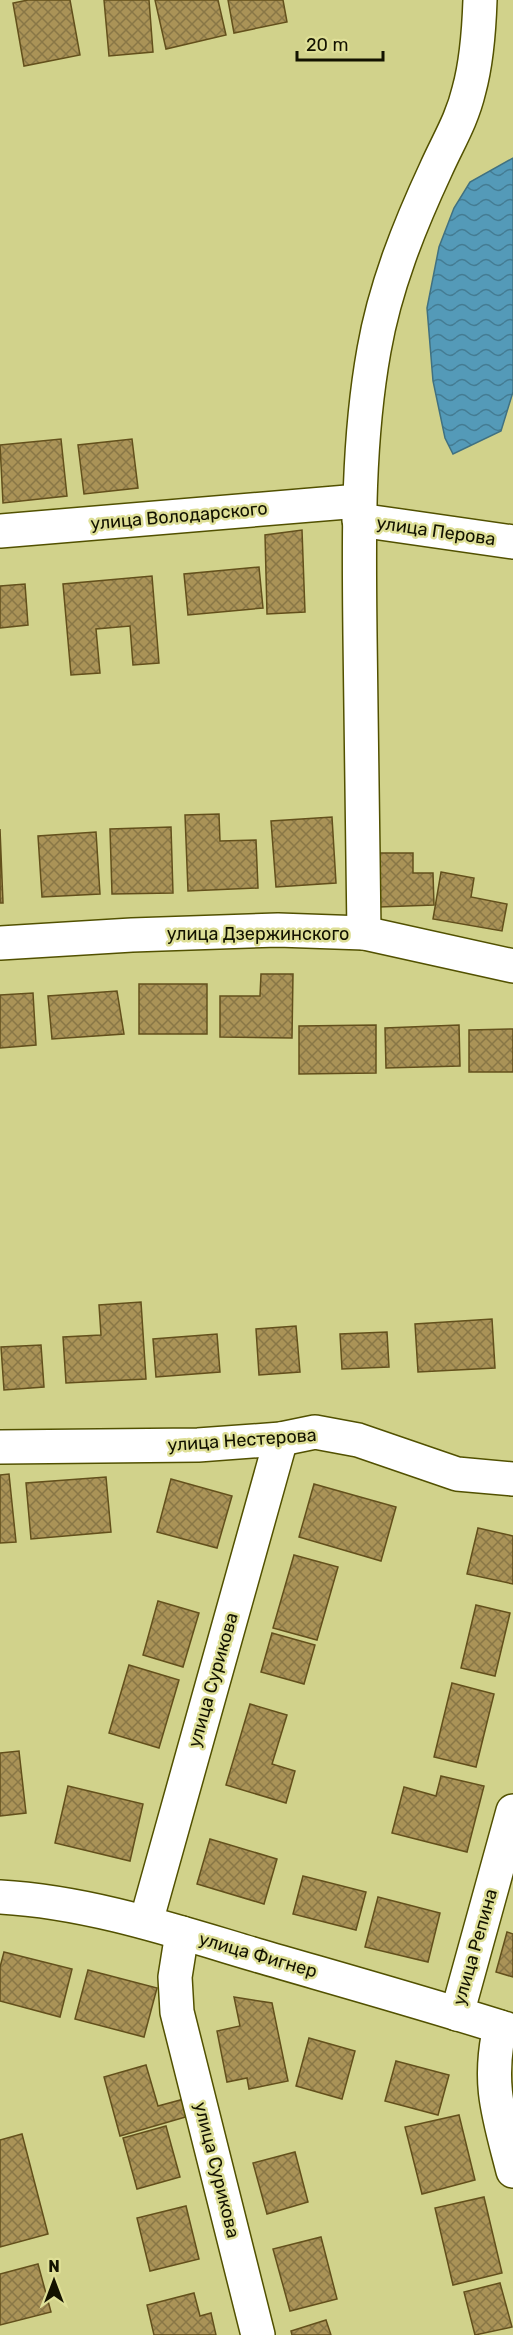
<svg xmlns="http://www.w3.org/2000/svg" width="513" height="2335" font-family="Rubik,sans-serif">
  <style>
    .water { fill: url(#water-waves); stroke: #407181; stroke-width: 1.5 }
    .building { fill: url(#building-cross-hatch); stroke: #63501c; stroke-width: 1.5 }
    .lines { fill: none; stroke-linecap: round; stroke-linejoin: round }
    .minor-casing { stroke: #525100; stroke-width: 36 }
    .minor { stroke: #fff; stroke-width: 33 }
    .labels { text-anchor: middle; stroke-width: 5; stroke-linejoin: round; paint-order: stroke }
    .street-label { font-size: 18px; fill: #131200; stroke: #dedf97 }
  </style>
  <defs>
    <pattern id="water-waves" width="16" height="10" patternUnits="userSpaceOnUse" patternTransform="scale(1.5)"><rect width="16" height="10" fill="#549ab8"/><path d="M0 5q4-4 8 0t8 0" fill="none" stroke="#447c93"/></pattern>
    <pattern id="building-cross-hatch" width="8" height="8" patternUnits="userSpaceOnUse" patternTransform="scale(1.5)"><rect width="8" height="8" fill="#aa9357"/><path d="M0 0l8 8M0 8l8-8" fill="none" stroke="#897746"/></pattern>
  </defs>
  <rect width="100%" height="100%" fill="#d1d28b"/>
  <polygon class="water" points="513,158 513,392 501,431 453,454 445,438 433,381 427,308 439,247 454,208 470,182"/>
  <g class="building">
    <polygon points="28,0 70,0 80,55 24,66 13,3"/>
    <polygon points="104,0 149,0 153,52 109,56"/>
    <polygon points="155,0 218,0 226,35 166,49"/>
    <polygon points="228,0 283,0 287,22 234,33"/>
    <polygon points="61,439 67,496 3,503 0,445"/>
    <polygon points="132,439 138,488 84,494 78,445"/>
    <polygon points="302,530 305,612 267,614 265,535"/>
    <polygon points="259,567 263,608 188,615 184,574"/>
    <polygon points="152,576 159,663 133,665 130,626 96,629 100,673 71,675 63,584"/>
    <polygon points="25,584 28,625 0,628 0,586"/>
    <polygon points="219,814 220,841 256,840 258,888 188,891 185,815"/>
    <polygon points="332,817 336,883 276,887 271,821"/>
    <polygon points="171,827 173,893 112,894 110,829"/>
    <polygon points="0,829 3,903 0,903"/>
    <polygon points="96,832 100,894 42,897 38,836"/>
    <polygon points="378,853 413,853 413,873 433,873 434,905 379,907"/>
    <polygon points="441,872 474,878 471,897 507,904 502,931 433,919"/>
    <polygon points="261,974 293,974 292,1038 220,1037 220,996 260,996"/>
    <rect x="139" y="984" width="68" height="50"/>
    <polygon points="117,991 124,1034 52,1039 48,996"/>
    <polygon points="33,993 36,1045 0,1048 0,995"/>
    <polygon points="376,1025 376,1073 299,1074 299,1026"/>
    <polygon points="459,1025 460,1066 386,1068 385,1028"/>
    <polygon points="513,1029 513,1072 469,1072 469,1030"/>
    <polygon points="141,1302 146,1379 66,1383 63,1337 101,1335 99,1305"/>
    <polygon points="492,1319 495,1368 418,1372 415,1324"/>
    <polygon points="296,1326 300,1372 259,1375 256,1329"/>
    <polygon points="387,1332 389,1367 342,1369 340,1334"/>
    <polygon points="217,1334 220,1372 156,1377 153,1339"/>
    <polygon points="41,1345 44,1387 4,1390 1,1347"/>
    <polygon points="9,1474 16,1542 0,1543 0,1475"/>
    <polygon points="106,1477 111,1532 31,1539 26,1483"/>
    <polygon points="171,1479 232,1496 217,1548 157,1532"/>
    <polygon points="314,1484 396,1507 381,1561 299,1537"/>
    <polygon points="478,1528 513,1536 513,1584 467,1574"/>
    <polygon points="294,1555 338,1567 317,1640 273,1628"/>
    <polygon points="158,1601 199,1613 183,1667 143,1655"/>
    <polygon points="476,1605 510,1613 495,1676 461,1668"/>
    <polygon points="272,1633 315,1645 304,1684 261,1672"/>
    <polygon points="129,1665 179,1680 159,1748 109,1733"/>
    <polygon points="452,1683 494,1694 476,1767 434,1757"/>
    <polygon points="250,1704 287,1715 272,1764 295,1771 286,1803 226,1785"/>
    <polygon points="19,1751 26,1813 0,1816 0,1753"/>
    <polygon points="441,1776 484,1786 467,1852 392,1833 404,1787 436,1796"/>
    <polygon points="68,1786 143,1804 130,1861 55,1843"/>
    <polygon points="210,1839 277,1859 264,1904 197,1884"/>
    <polygon points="303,1876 366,1892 356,1930 293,1914"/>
    <polygon points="378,1897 440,1913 428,1962 365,1947"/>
    <polygon points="507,1932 513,1934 513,1977 496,1972"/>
    <polygon points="4,1952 72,1969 60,2017 0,2001 0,1967"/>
    <polygon points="88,1970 157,1988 144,2037 75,2019"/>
    <polygon points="234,1997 272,2003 288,2081 249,2089 247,2078 227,2082 217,2031 240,2026"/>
    <polygon points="309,2038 355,2051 342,2099 296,2086"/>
    <polygon points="396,2061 449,2075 438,2115 385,2101"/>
    <polygon points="146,2065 158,2106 184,2099 189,2116 120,2136 104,2077"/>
    <polygon points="459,2115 475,2180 422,2194 405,2127"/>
    <polygon points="166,2126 180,2177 137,2189 123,2138"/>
    <polygon points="22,2134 48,2234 0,2247 0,2140"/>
    <polygon points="295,2152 308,2202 267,2214 253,2163"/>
    <polygon points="484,2197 502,2273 453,2285 435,2208"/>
    <polygon points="186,2206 199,2259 150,2271 137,2218"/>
    <polygon points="321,2237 337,2299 290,2311 273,2249"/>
    <polygon points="38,2264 51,2312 0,2325 0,2274"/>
    <polygon points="500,2283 512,2327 475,2335 464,2292"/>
    <polygon points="194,2293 200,2316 211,2313 216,2335 154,2335 147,2305"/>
    <polygon points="326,2320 331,2335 292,2335 291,2331"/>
  </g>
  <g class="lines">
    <defs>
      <g id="minor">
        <polyline points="359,520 513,542"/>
        <polyline points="0,531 359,501"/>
        <path d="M364,933C362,834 361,735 360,636C359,541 357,445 374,350C385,287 409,227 436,169C448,142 462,120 469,90C477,61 479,30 480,0"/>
        <polyline points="0,943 132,935 278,930 364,933 513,966"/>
        <polyline points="0,1447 198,1445 281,1439 315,1432 358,1440 457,1474 513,1479"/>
        <path d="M0,1897C88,1902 172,1930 256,1955C342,1980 428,2004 513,2031"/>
        <polyline points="146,1922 281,1439"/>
        <polyline points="182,1933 175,1977 177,2012 258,2335"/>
        <polyline points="457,2014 513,1811"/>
        <path d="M500,2027C487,2084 499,2116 513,2171"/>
      </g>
    </defs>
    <use href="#minor" class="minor-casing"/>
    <use href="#minor" class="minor"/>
  </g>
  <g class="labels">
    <g class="street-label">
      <text transform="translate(179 516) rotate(-5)" y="6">улица Володарского</text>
      <text transform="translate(436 531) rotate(8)" y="6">улица Перова</text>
      <text x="258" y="940">улица Дзержинского</text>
      <text transform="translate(242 1440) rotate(-4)" y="6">улица Нестерова</text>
      <text transform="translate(213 1680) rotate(-74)" y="6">улица Сурикова</text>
      <text transform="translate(475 1947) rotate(-74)" y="6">улица Репина</text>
      <text transform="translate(258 1955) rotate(16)" y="6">улица Фигнер</text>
      <text transform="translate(217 2170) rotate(76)" y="6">улица Сурикова</text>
    </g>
  </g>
  <g transform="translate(54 2281)" stroke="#dedf97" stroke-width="4.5" paint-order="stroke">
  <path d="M0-4.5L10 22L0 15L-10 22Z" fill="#131200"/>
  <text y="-9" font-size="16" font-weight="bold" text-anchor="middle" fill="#131200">N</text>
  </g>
  <path d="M297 51v9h86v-9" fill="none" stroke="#131200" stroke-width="3"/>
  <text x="306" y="51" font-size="18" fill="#131200" stroke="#dedf97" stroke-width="4.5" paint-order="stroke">20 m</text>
</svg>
